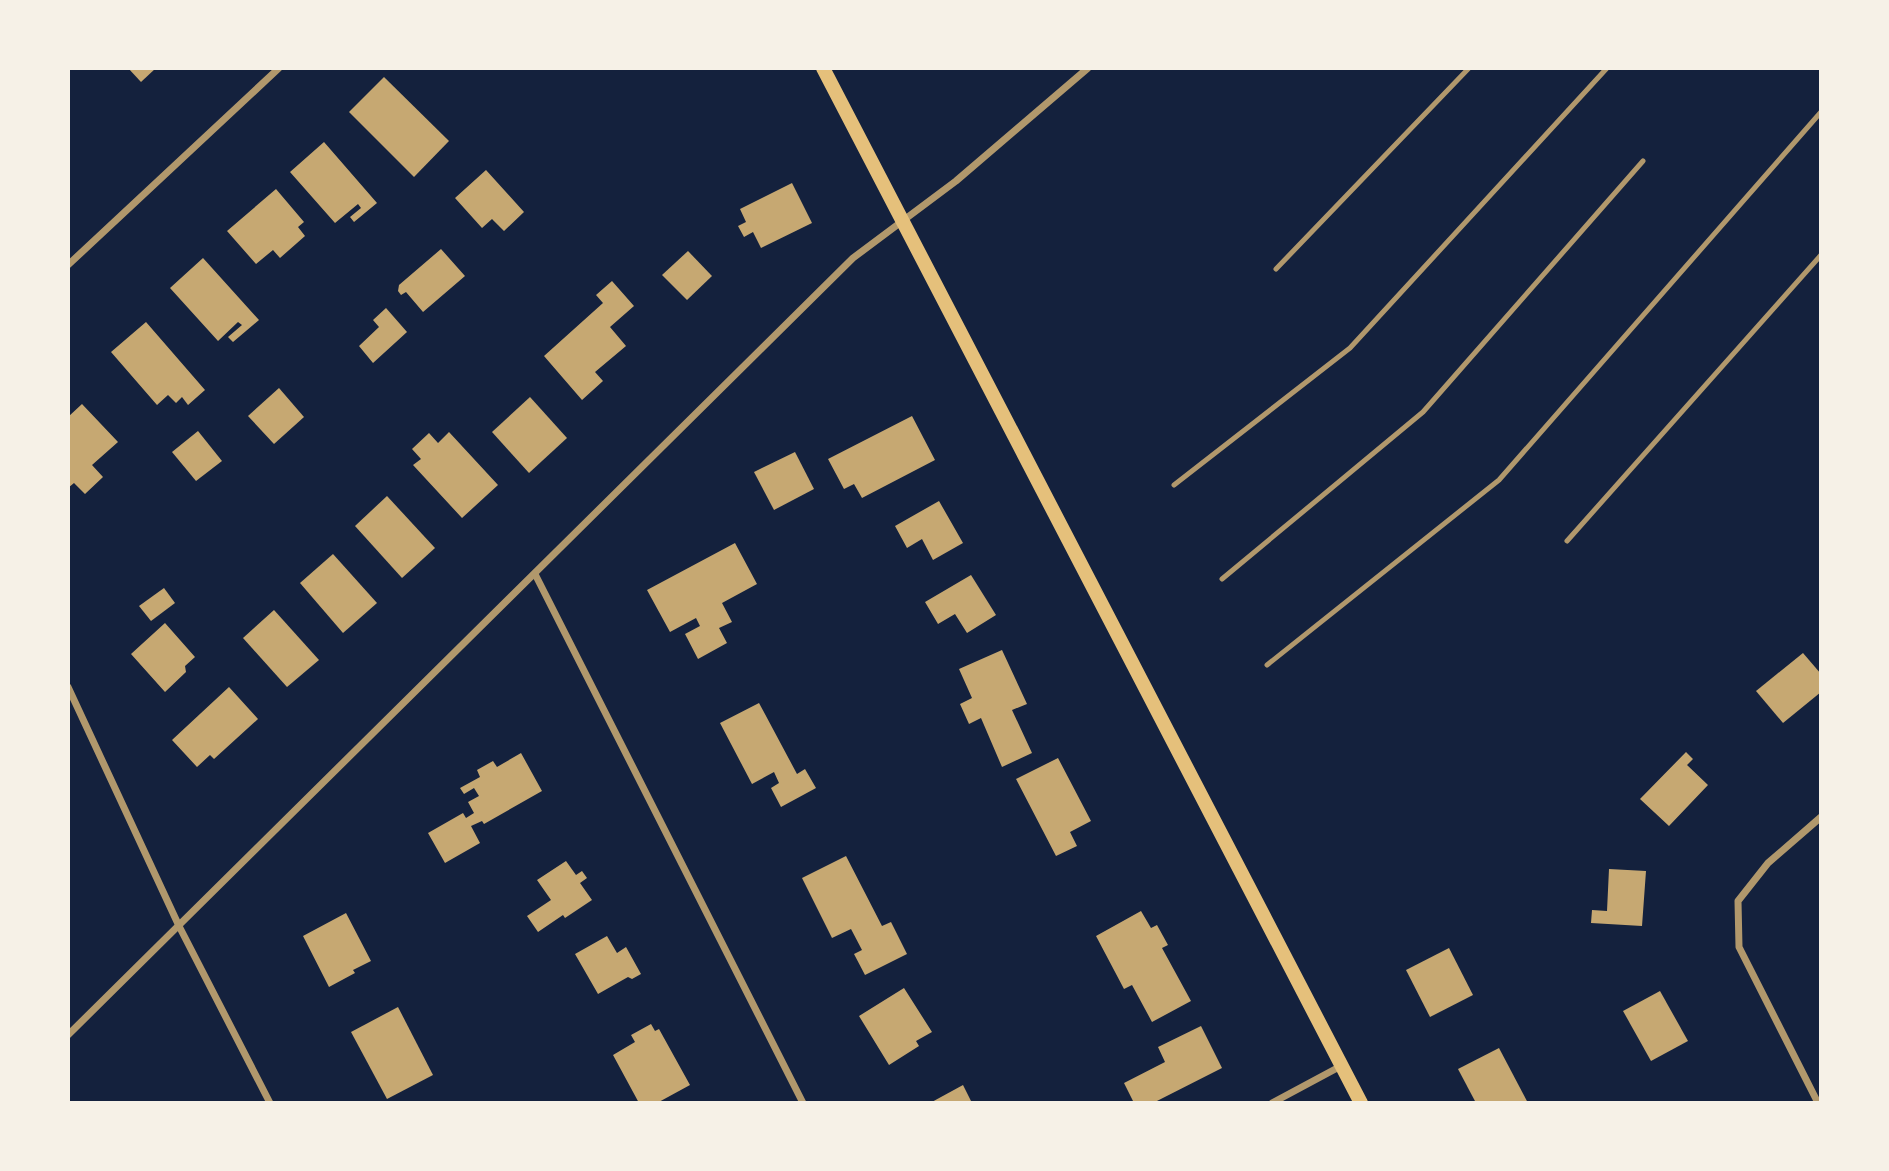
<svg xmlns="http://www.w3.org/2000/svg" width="1889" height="1171" font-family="'Varela Round',sans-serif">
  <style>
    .building { fill: #c6a872 }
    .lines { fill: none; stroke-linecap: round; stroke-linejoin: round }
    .service { stroke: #b1986c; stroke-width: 5 }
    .minor { stroke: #b1986c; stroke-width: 7 }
    .secondary { stroke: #e5c07b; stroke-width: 14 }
  </style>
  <rect width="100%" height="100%" fill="#14213d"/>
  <g class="building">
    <polygon points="128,68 156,68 141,82"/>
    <polygon points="384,77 449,141 414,177 349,112"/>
    <polygon points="324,142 377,203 354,222 350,217 361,208 358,204 335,223 290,172"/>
    <polygon points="486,170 524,212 504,231 492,219 482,228 455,198"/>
    <polygon points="792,183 812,223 761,248 753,232 744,237 738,226 746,222 740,209"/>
    <polygon points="276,189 304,222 298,227 305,236 280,258 273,250 256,264 227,231"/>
    <polygon points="441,249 465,276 423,312 406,292 401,295 398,291 399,285"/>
    <polygon points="688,251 712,276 687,300 662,275"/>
    <polygon points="203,258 259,320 233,342 228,337 242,325 238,322 218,341 170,288"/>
    <polygon points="612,281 634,306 610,327 626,346 595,372 603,381 582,400 544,356 603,303 596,295"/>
    <polygon points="386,308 407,332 373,363 359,346 379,327 373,320"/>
    <polygon points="146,322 205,390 188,405 182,397 176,403 168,395 157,405 111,352"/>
    <polygon points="279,388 304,417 274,444 248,416"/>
    <polygon points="530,397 567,438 529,473 492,432"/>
    <polygon points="82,404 118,442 92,465 103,477 85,494 74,483 68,488 68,417"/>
    <polygon points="912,416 935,460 862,498 854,484 844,489 828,459"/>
    <polygon points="198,431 222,461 196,481 172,452"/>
    <polygon points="449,432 498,485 462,518 413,465 421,459 412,449 429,433 438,443"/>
    <polygon points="795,452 814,489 774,510 754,472"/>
    <polygon points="387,496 435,548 402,578 355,526"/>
    <polygon points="939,501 963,543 933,560 922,539 907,548 895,526"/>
    <polygon points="735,543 757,584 722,603 732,622 719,628 727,643 698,659 685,634 700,626 696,618 670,632 647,590"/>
    <polygon points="333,554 377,603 343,633 300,583"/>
    <polygon points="971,575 996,615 967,633 955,614 938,624 925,602"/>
    <polygon points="164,588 175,603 151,621 139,606"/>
    <polygon points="274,610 319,660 287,687 243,638"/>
    <polygon points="165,623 195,657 185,666 186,672 165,692 131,654"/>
    <polygon points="1002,650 1027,704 1012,710 1032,753 1002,767 981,718 969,724 960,704 972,698 959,669"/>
    <polygon points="1803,653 1821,674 1821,692 1783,723 1756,691"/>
    <polygon points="229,687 258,719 214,759 210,755 197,767 172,740"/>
    <polygon points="759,703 797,774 805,769 816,788 781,807 771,788 779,783 774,772 752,784 720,723"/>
    <polygon points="1686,752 1693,759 1687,765 1708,785 1669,826 1640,799"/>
    <polygon points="521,753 542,791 484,824 482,821 471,826 480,843 445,863 428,833 463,813 466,818 474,813 468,802 479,796 474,788 464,794 460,788 480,777 477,770 493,761 497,767"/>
    <polygon points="1058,758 1091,821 1070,832 1077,846 1056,856 1016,779"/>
    <polygon points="846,856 882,926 891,922 907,954 865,975 854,954 862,950 851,929 832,938 802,878"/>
    <polygon points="566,861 576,875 582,871 587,878 580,883 592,900 565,918 563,915 538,932 527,916 551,900 537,880"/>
    <polygon points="1609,869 1646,871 1642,926 1591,923 1592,910 1607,911"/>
    <polygon points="1141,911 1151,928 1157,925 1168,945 1162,948 1191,1001 1152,1022 1132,985 1124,989 1096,936"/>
    <polygon points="346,913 371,961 353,970 355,973 329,987 303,936"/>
    <polygon points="607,936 617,953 626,947 641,974 632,979 628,977 598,994 575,954"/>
    <polygon points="1449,948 1473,995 1430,1017 1406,970"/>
    <polygon points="904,988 932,1032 916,1041 919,1046 889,1065 859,1016"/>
    <polygon points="1660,991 1688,1041 1651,1061 1623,1011"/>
    <polygon points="398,1007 433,1075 387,1099 351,1032"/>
    <polygon points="651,1024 655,1031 659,1029 690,1085 657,1103 639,1103 613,1055 635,1042 631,1035"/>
    <polygon points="1201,1026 1222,1068 1153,1103 1134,1103 1124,1083 1165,1062 1158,1047"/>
    <polygon points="1499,1048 1528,1103 1476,1103 1458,1069"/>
    <polygon points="963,1085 972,1103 930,1103"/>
  </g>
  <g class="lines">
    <g class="service">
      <polyline points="1276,269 1469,68"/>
      <polyline points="1174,485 1350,348 1607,68"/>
      <polyline points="1567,541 1821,255"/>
      <polyline points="1222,579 1423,412 1643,161"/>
      <polyline points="1267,665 1499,480 1821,112"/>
    </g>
    <g class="minor">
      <polyline points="68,265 279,68"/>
      <polyline points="535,574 803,1103"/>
      <polyline points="68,687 179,926 270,1103"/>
      <polyline points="68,1035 853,258 956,181 1088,68"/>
      <polyline points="1272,1103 1341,1066"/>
      <polyline points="1818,1103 1739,947 1738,901 1768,863 1821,817"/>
    </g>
    <polyline class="secondary" points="823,68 1361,1103"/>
  </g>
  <rect width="1889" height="1171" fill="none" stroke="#f6f1e7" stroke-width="140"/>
</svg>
